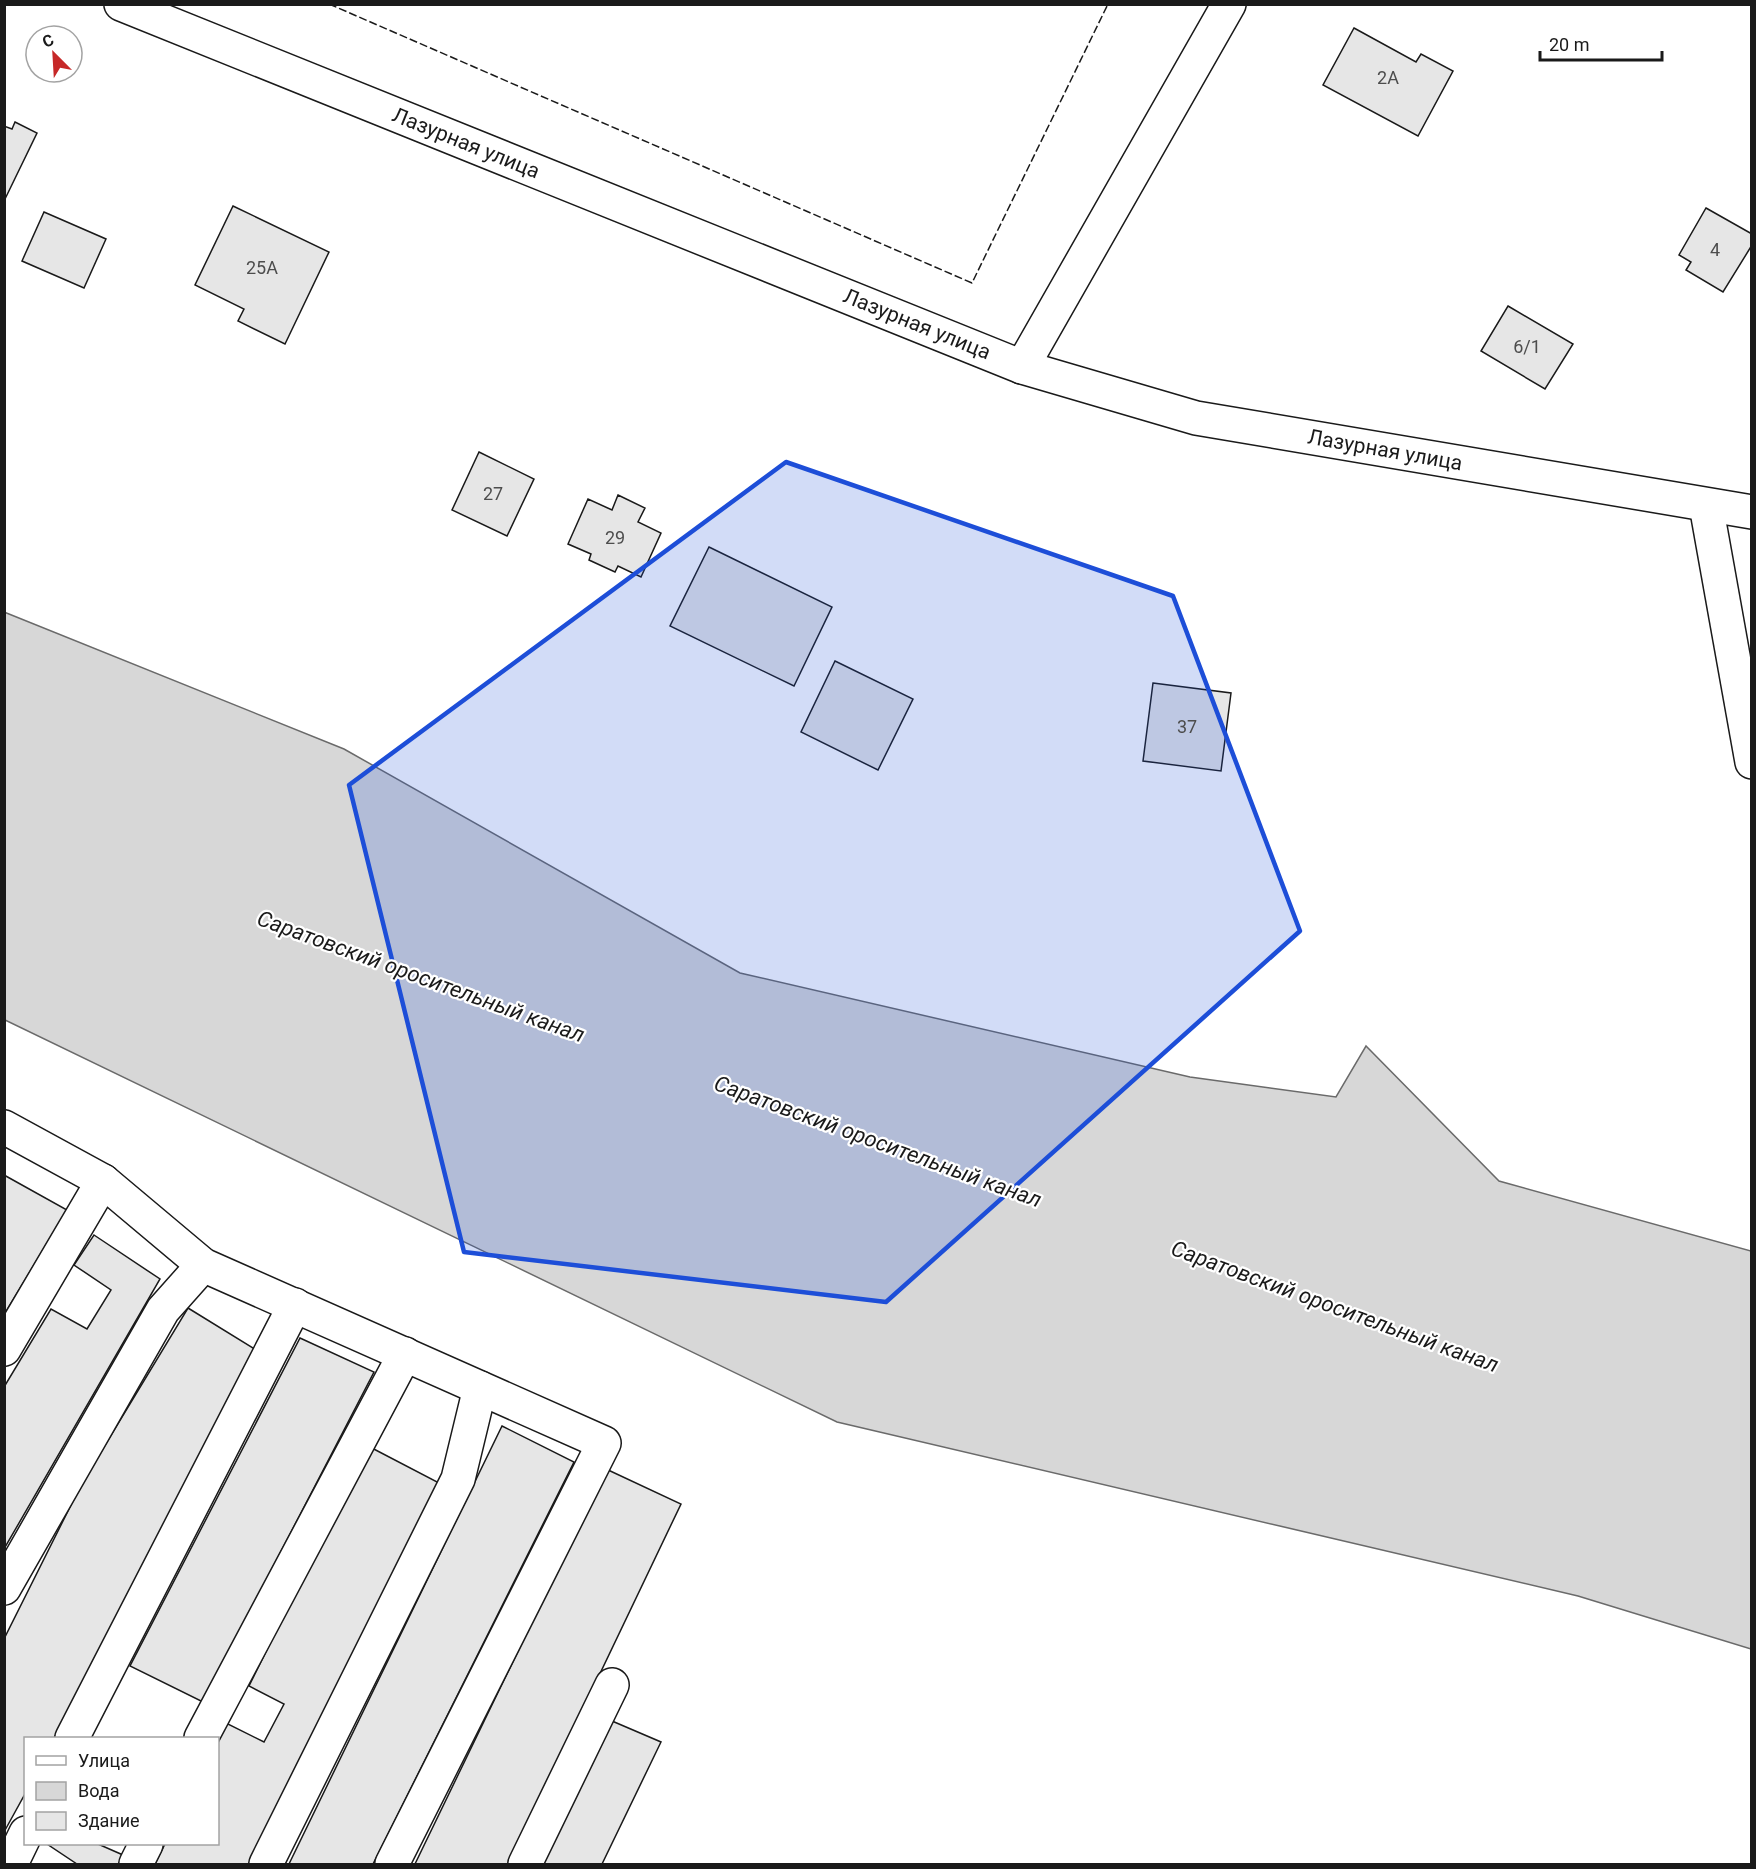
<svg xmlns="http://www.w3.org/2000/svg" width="1756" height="1869" font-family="Roboto,sans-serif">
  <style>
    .water { fill: #d7d7d7; stroke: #6a6a6a; stroke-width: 1.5 }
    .building { fill: #e6e6e6; stroke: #1a1a1a; stroke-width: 1.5 }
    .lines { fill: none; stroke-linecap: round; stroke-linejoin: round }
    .minor-casing { stroke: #1a1a1a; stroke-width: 36 }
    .minor { stroke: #fff; stroke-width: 33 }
    .fence { stroke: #1a1a1a; stroke-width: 1.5; stroke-dasharray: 8 3; stroke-linecap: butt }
    .marked { fill: #1d4ed8; fill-opacity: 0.2; stroke: #1d4ed8; stroke-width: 4.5; stroke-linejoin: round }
    .labels { text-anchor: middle; stroke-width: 4.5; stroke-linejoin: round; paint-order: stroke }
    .number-label { font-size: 18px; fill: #4d4d4d }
    .street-label { font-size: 21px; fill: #1a1a1a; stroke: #fff }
    .water-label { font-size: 22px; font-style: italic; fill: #1a1a1a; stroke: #fff }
  </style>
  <rect width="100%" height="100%" fill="#fff"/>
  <polygon class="water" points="4,612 344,749 740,973 1190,1077 1336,1097 1366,1046 1499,1181 1751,1251 1751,1649 1578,1596 837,1422 5,1020"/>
  <g class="building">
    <polygon points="1354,28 1416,62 1421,54 1453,71 1418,136 1323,85"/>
    <polygon points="15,122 37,133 5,199 4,126 12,129"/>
    <polygon points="233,206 329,252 285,344 238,321 244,309 195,285"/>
    <polygon points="1706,208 1752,234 1752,245 1723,292 1686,270 1691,262 1679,255"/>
    <polygon points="44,212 106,239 84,288 22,261"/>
    <polygon points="1508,306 1573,344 1545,389 1481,351"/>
    <polygon points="479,452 534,479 507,536 452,510"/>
    <polygon points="618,495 645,508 638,522 661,533 641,577 618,566 615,572 589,560 591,554 568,544 588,499 612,510"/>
    <polygon points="709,547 832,607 794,686 670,626"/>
    <polygon points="835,661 913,699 878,770 801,732"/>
    <polygon points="1153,683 1231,693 1221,771 1143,761"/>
    <polygon points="4,1175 67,1210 4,1315"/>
    <polygon points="94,1235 160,1279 4,1549 4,1387 51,1309 87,1329 111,1290 74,1265"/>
    <polygon points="188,1308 258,1351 54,1738 26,1738 26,1792 4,1832 4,1639 82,1483"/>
    <polygon points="300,1338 374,1372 203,1702 130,1666"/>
    <polygon points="502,1426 574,1462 373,1864 289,1864"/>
    <polygon points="368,1446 443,1485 297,1764 250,1864 155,1864 165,1844 218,1844 218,1738 224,1722 264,1742 284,1704 249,1686"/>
    <polygon points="606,1469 681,1504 509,1864 415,1864"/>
    <polygon points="612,1721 661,1742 602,1864 543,1864"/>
    <polygon points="47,1844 98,1844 123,1855 119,1864 77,1864"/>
  </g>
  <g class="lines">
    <defs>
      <g id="minor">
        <polyline points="121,4 1022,367 1196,418 1752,512"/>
        <polyline points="1022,367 1229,4"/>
        <polyline points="1706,505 1752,762"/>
        <polyline points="4,1127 103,1181 203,1265 604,1443 392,1864"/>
        <polyline points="4,1349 103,1181"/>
        <polyline points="4,1588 163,1310 203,1265"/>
        <polyline points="72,1738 295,1305"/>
        <polyline points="201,1738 405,1354"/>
        <polyline points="11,1864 26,1833"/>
        <polyline points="136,1864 146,1844"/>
        <polyline points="266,1864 458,1479 480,1388"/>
        <polyline points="525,1864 612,1685"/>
      </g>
    </defs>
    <use href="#minor" class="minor-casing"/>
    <use href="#minor" class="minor"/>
    <polyline class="fence" points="329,4 972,283 1108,4"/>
  </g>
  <path class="marked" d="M786,462L1173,596L1300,931L886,1302L464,1252L349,785Z"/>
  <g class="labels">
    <g class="number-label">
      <text x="1388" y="84">2А</text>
      <text x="1715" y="256">4</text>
      <text x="262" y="274">25А</text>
      <text x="1527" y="353">6/1</text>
      <text x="493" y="500">27</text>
      <text x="615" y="544">29</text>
      <text x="1187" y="733">37</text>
    </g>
    <g class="street-label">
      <text transform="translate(466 143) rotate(22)" y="7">Лазурная улица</text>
      <text transform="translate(917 324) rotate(22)" y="7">Лазурная улица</text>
      <text transform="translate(1385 450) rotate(10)" y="7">Лазурная улица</text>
    </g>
    <g class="water-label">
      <text transform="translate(421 976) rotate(20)" y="8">Саратовский оросительный канал</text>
      <text transform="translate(878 1141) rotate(20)" y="8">Саратовский оросительный канал</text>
      <text transform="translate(1335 1306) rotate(20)" y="8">Саратовский оросительный канал</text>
    </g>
  </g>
  <rect width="1756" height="1869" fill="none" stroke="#1a1a1a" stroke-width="12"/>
  <rect x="24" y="1737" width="195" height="108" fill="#ffffff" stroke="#a3a3a3" stroke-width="1.5"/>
  <rect x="36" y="1756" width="30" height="9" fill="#ffffff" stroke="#a3a3a3" stroke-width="1.5"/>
  <text x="78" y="1767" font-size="18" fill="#1a1a1a">Улица</text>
  <rect x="36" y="1782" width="30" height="18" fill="#d7d7d7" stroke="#a3a3a3" stroke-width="1.5"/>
  <text x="78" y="1797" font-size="18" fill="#1a1a1a">Вода</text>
  <rect x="36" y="1812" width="30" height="18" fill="#e6e6e6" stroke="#a3a3a3" stroke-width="1.5"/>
  <text x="78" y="1827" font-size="18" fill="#1a1a1a">Здание</text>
  <g transform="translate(54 54) rotate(336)"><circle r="28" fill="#ffffff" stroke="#a3a3a3" stroke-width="1.5"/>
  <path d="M0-4.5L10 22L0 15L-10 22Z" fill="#c62828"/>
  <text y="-9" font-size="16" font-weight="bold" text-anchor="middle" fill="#1a1a1a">С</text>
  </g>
  <path d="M1540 51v9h122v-9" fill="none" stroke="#1a1a1a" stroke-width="3"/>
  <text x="1549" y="51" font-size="18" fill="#1a1a1a" stroke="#ffffff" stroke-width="4.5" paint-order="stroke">20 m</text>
</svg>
